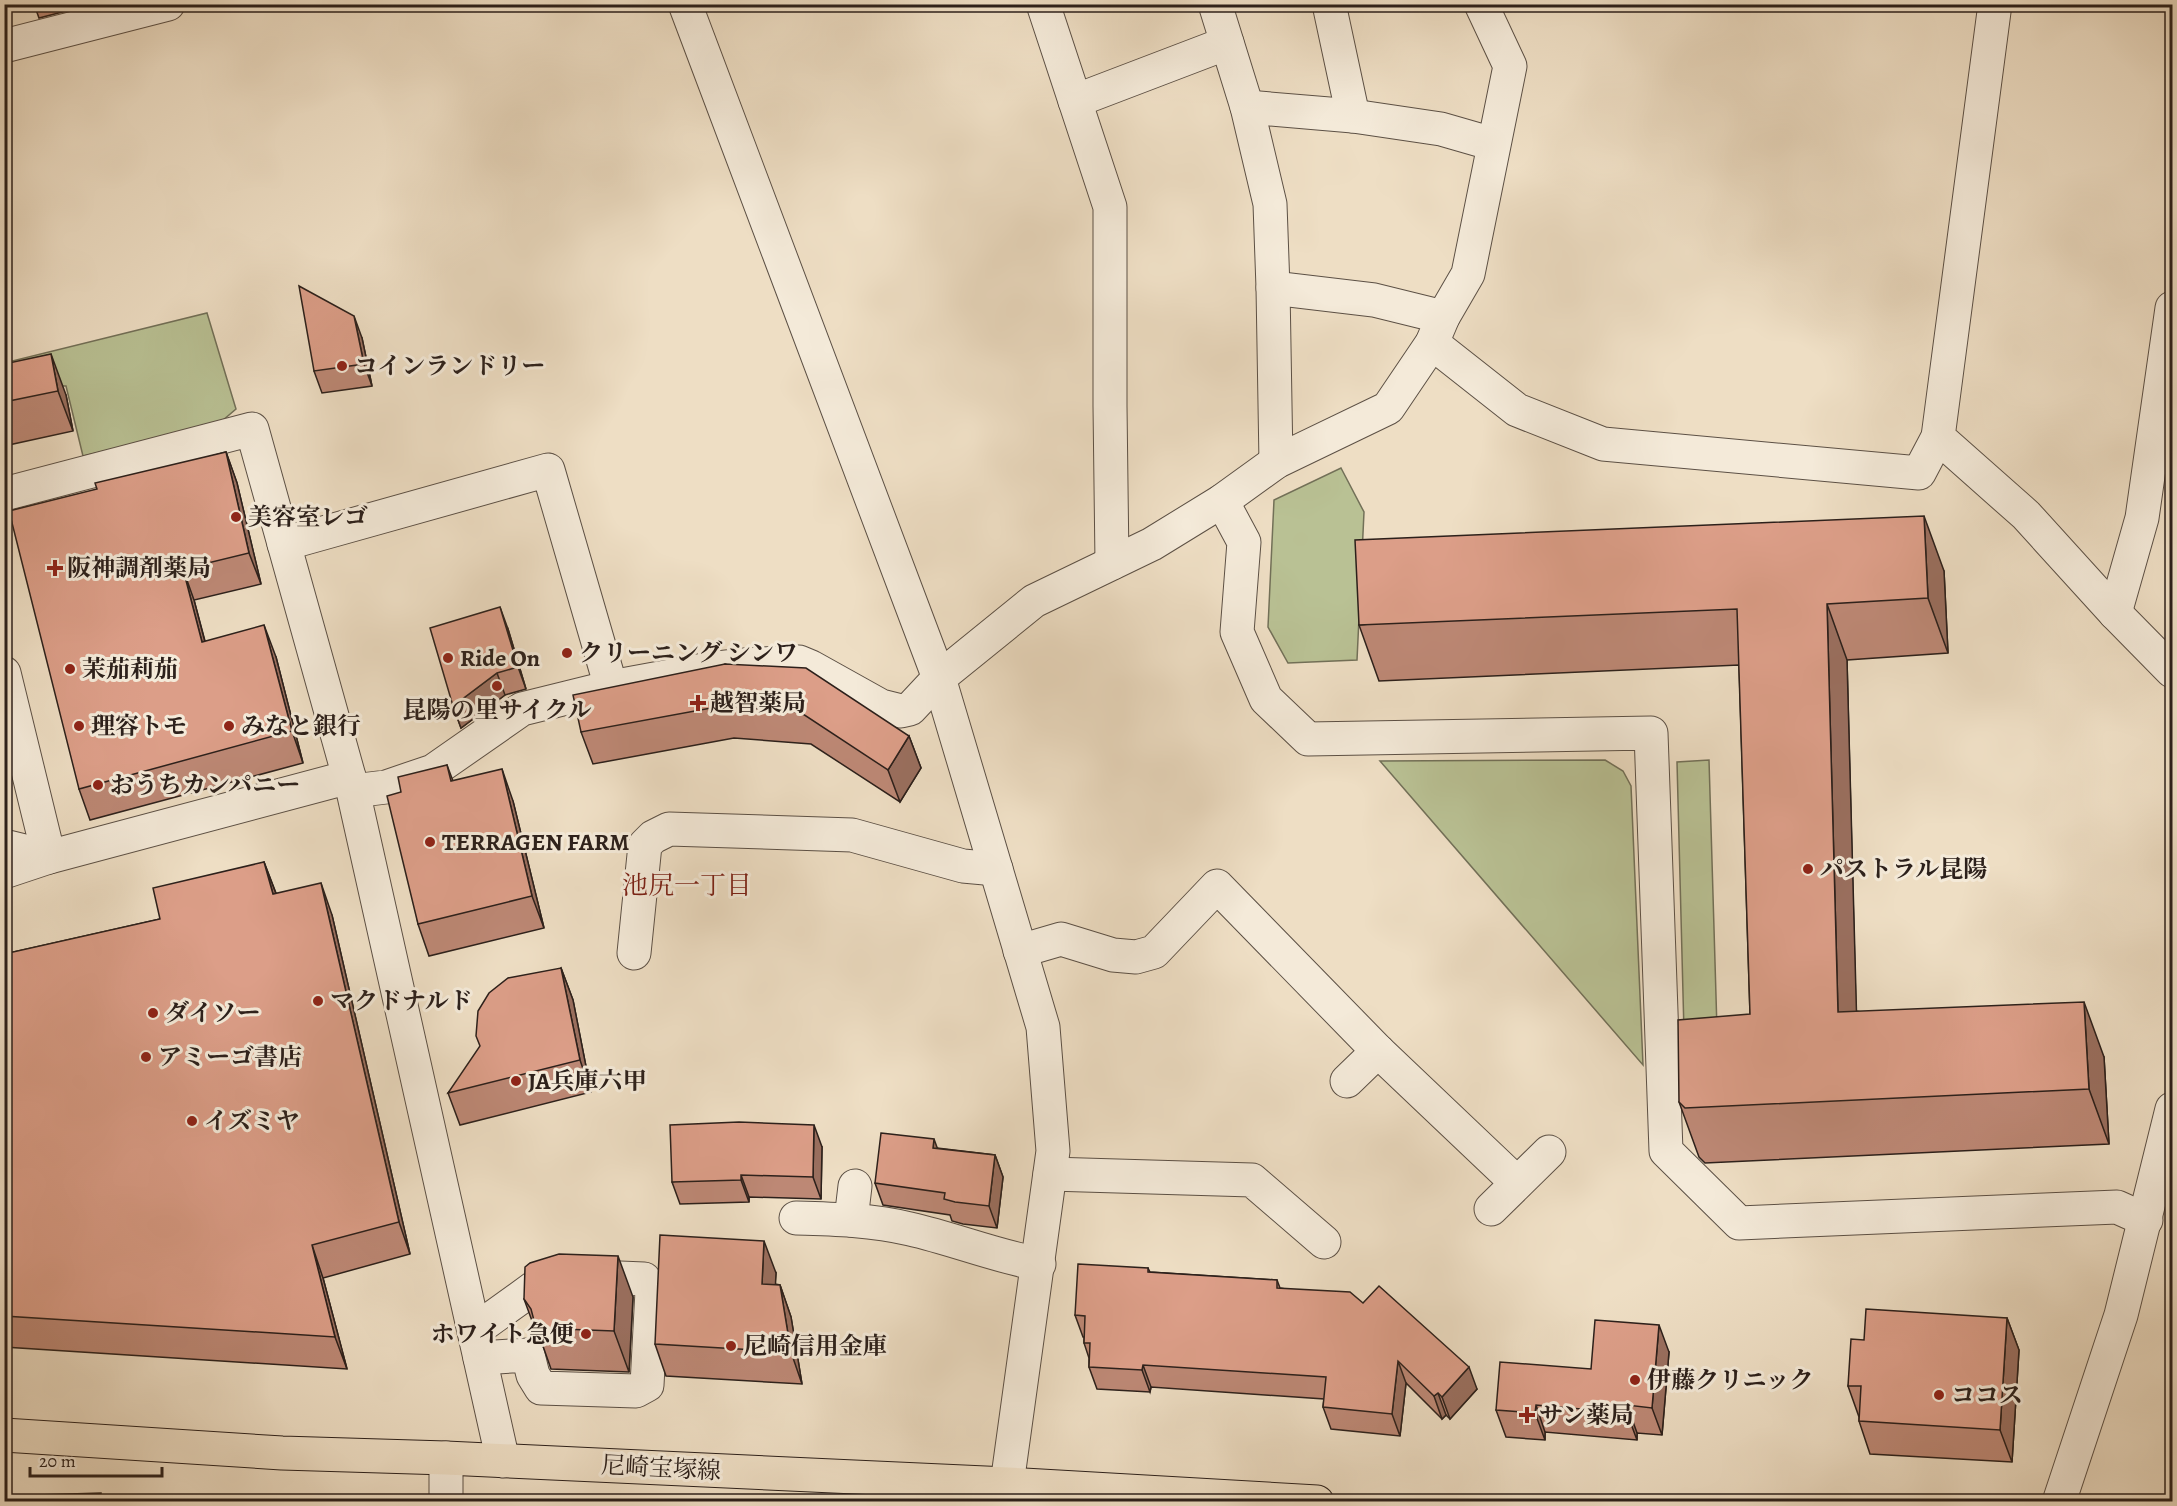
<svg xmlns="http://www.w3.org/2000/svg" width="2177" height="1506" font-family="Alegreya,'Noto Serif JP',serif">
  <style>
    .green { fill: #b9c194; stroke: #727058; stroke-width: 1.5 }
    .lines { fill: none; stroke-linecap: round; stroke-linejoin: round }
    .minor-casing { stroke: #5c5045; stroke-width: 35 }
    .major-casing { stroke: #2c201b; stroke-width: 35 }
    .minor { stroke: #f4ead9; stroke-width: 33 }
    .major { stroke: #eedec4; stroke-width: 33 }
    .wall { fill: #bd8875; stroke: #2c201b; stroke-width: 1.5 }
    .shaded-wall { fill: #9a6f5f; stroke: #2c201b; stroke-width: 1.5 }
    .building { fill: #dc9e88; stroke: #2c201b; stroke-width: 1.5 }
    .poi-dot { fill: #8f2418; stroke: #f4ead9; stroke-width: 2 }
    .labels { text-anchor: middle; stroke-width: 6; stroke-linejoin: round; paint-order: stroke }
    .poi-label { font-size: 24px; font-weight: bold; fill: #2c201b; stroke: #f4ead9; text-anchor: start }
    .street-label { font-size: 24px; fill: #2c201b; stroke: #f4ead9 }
    .neighbourhood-label { font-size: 26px; fill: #7a1f14; stroke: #f4ead9 }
  </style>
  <rect width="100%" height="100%" fill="#eedec4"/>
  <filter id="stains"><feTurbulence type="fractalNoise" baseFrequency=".00333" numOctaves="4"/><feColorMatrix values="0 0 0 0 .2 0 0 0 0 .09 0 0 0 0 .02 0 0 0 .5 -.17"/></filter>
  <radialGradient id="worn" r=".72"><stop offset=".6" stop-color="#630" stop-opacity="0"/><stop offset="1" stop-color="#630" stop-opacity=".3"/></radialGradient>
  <g class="green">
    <polygon points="207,313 236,409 216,426 83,456 66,386 5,385 4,363"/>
    <polygon points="1341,468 1364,512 1357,660 1288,663 1268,627 1274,500"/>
    <polygon points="1605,760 1623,771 1631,786 1643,1065 1380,761"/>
    <polygon points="1709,760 1718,1063 1685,1071 1677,762"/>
  </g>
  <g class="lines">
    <defs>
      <g id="minor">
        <polyline points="685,4 939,678 1043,1027 1053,1151 1007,1484 1002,1502"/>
        <polyline points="1043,4 1110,207 1110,406 1112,563"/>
        <polyline points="1215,4 1247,107 1270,204 1273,288 1276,462"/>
        <polyline points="1329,4 1353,116"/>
        <polyline points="1995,4 1938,437 2026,515 2115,613 2172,671"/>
        <polyline points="4,46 168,4"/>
        <polyline points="1075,101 1227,43"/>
        <polyline points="1247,107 1353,116 1441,129 1493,144"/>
        <polyline points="1273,288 1374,300 1443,317"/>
        <polyline points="1432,343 1517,410 1603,444 1919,473 1938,437"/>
        <polyline points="4,494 252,429 353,791 503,1461"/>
        <polyline points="1222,501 1244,542 1237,632 1266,699 1308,739 1651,733 1666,1151 1739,1223 2117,1207 2146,1220"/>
        <polyline points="284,544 548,470 611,687"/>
        <polyline points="2115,613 2142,518 2172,308"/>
        <polyline points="4,673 49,857 4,872"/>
        <polyline points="353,791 386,787 433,771 522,709 611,687 709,669 744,665 799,662 811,667 881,706 901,711 910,709 939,678 1034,601 1152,544 1222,501 1276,462 1388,408 1432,343 1443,317 1468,274 1510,66 1481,4"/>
        <polyline points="4,846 49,857 349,777"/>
        <polyline points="1020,951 1061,939 1113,955 1136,957 1154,952 1217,886 1378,1051 1517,1183"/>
        <polyline points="634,953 645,845 653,837 669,829 852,835 963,866 996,869"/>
        <polyline points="1347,1081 1378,1051"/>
        <polyline points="1050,1174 1252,1180 1324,1242"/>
        <polyline points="1491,1209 1549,1152"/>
        <path d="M796,1218C834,1219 873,1220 910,1229C954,1239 995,1256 1039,1264"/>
        <polyline points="851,1220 855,1186"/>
        <polyline points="474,1331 535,1287 572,1276 644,1279 652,1291 647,1385 636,1391 541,1388 533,1375 528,1355 480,1358"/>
        <polyline points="446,1502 446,1458"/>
        <polyline points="2059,1502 2121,1315 2172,1109"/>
      </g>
      <polyline id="major" points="4,1435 282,1453 446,1458 1007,1484 1317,1502"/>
    </defs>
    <use href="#minor" class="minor-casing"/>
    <use href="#major" class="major-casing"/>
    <use href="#minor" class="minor"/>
    <use href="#major" class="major"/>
  </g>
  <g class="wall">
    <polygon points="34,4 73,4 74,9 39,18"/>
    <polygon points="362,338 372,386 322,393 314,371"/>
    <polygon points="4,364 66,395 73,431 4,446"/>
    <polygon points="226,452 237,483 261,584 194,600 205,641 276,657 303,763 90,820 79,789 97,489"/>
    <polygon points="1944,571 1948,653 1847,660 1856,1011 2104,1057 2109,1144 1705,1163 1699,1157 1679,1102 1750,1014 1739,665 1379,681 1359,625"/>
    <polygon points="508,629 526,689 505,695 461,728 453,706"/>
    <polygon points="725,664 909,736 921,768 900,802 811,744 734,738 593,764 581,732"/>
    <polygon points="447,765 453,781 513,801 544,928 429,956 418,924 401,792"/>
    <polygon points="264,862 276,893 332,915 410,1254 323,1278 347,1369 4,1347 4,954 160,919"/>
    <polygon points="561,968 573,1000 591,1092 460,1125 448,1093"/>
    <polygon points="822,1147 821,1199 749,1197 749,1202 680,1204 672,1182"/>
    <polygon points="937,1148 995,1155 1003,1177 997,1228 963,1224 952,1221 950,1215 883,1205 875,1183"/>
    <polygon points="1148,1268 1150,1272 1277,1280 1280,1288 1363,1303 1477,1389 1450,1419 1446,1415 1442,1419 1406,1383 1400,1436 1331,1429 1323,1407 1324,1399 1151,1387 1150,1392 1097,1389 1089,1367 1089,1358 1084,1343 1084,1337 1083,1337 1075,1315"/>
    <polygon points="776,1273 775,1284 780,1285 791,1317 802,1384 666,1376 655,1344"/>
    <polygon points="633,1297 629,1372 551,1369 543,1346 539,1340 524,1299"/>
    <polygon points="2007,1318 2019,1350 2012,1462 1870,1454 1859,1421 1859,1417 1848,1386 1864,1340"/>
    <polygon points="1669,1352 1662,1435 1637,1433 1637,1440 1545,1432 1545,1440 1506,1437 1496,1410 1591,1369"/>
  </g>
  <g class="shaded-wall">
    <polygon points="354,316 362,338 372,386 364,364"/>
    <polygon points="51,354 66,395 73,431 58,391"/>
    <polygon points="226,452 237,483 261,584 249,553"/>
    <polygon points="1924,516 1944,571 1948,653 1928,598"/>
    <polygon points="183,569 194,600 213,673 202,642"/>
    <polygon points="1827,604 1847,660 1858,1068 1838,1012"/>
    <polygon points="500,607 508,629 526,689 518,667"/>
    <polygon points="264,625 276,657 303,763 292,731"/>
    <polygon points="497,673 505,695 461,728 453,706"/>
    <polygon points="909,736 921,768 900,802 888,770"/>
    <polygon points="502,769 513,801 544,928 532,896"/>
    <polygon points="264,862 276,894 273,894"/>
    <polygon points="321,883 332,915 410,1254 399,1222"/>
    <polygon points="561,968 573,1000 591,1092 580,1060"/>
    <polygon points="2084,1002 2104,1057 2109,1144 2089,1089"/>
    <polygon points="814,1125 822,1147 821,1199 813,1177"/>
    <polygon points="934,1139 942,1161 933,1148"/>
    <polygon points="995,1155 1003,1177 997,1228 989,1206"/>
    <polygon points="741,1175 749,1197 749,1202 741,1180"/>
    <polygon points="764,1241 776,1273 774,1316 762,1284"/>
    <polygon points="312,1245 323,1278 347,1369 335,1337"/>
    <polygon points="618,1256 633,1297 629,1372 614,1331"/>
    <polygon points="780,1285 791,1317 802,1384 791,1352"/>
    <polygon points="2007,1318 2019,1350 2012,1462 2000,1430"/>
    <polygon points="1659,1325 1669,1352 1662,1435 1652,1408"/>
    <polygon points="1398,1361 1406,1383 1400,1436 1392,1414"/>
    <polygon points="1143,1365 1151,1387 1150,1392 1142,1370"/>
    <polygon points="1469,1367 1477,1389 1450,1419 1442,1397"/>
    <polygon points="1438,1393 1446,1415 1442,1419 1434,1396"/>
    <polygon points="1536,1405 1545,1432 1545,1440 1535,1413"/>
    <polygon points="1627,1405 1637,1433 1637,1440 1627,1413"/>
  </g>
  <g class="building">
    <polygon points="299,286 354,316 364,364 314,371"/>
    <polygon points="51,354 58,391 4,402 4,364"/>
    <polygon points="226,452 249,553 183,569 202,642 264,625 292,731 79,789 9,511 97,489 95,483"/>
    <polygon points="1924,516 1928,598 1827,604 1838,1012 2084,1002 2089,1089 1685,1108 1679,1102 1678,1020 1750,1014 1737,609 1359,625 1355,540"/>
    <polygon points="500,607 518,667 497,673 453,706 430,628"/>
    <polygon points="725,664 806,668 909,736 888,770 800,712 722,706 581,732 573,695"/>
    <polygon points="447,765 451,781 502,769 532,896 418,924 387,796 401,792 398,777"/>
    <polygon points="264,862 273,894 321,883 399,1222 312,1245 335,1337 4,1316 4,954 160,919 153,888"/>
    <polygon points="561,968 580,1060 448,1093 480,1046 476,1036 478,1011 489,993 508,978"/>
    <polygon points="739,1122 814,1125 813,1177 741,1175 741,1180 672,1182 670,1125"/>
    <polygon points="881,1133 934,1139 933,1148 995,1155 989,1206 955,1202 944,1199 945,1193 875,1183"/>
    <polygon points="660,1235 764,1241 762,1284 780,1285 791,1352 655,1344"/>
    <polygon points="559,1254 618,1256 614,1331 536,1328 531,1309 524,1299 525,1267 530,1263"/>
    <polygon points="1078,1264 1148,1268 1148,1272 1277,1280 1277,1288 1350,1292 1363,1303 1379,1286 1469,1367 1442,1397 1438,1393 1434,1396 1398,1361 1392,1414 1323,1407 1326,1377 1143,1365 1142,1370 1089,1367 1090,1343 1084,1343 1085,1316 1075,1315"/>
    <polygon points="1866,1309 2007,1318 2000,1430 1859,1421 1861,1386 1848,1386 1851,1339 1864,1340"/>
    <polygon points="1595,1320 1659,1325 1652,1408 1627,1405 1627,1413 1536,1405 1535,1413 1496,1410 1500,1362 1591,1369"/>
    <polygon points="101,1493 101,1502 4,1502 4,1496"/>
  </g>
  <g class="poi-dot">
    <circle cx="342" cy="366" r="6"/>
    <circle cx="236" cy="517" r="6"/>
    <path d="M52 559h6v6h6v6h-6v6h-6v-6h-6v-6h6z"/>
    <circle cx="567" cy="653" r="6"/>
    <circle cx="448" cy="658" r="6"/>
    <circle cx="70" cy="669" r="6"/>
    <circle cx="497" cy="686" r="6"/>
    <path d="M695 694h6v6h6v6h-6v6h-6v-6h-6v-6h6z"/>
    <circle cx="79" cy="726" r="6"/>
    <circle cx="229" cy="726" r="6"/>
    <circle cx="98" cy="785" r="6"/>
    <circle cx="430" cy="842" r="6"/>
    <circle cx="1808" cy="869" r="6"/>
    <circle cx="318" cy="1001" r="6"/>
    <circle cx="153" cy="1013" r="6"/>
    <circle cx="146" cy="1057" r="6"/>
    <circle cx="516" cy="1081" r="6"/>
    <circle cx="192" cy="1121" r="6"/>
    <circle cx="586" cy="1334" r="6"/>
    <circle cx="731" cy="1346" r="6"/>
    <circle cx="1635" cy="1380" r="6"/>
    <circle cx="1939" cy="1395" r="6"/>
    <path d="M1524 1406h6v6h6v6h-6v6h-6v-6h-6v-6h6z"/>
  </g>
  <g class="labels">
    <g class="poi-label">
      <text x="354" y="374">コインランドリー</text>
      <text x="248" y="525">美容室レゴ</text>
      <text x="67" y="576">阪神調剤薬局</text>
      <text x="579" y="661">クリーニング シンワ</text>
      <text x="460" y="666">Ride On</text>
      <text x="82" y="677">茉茄莉茄</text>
      <text x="710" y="711">越智薬局</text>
      <text x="497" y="718" text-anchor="middle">昆陽の里サイクル</text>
      <text x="91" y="734">理容トモ</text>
      <text x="241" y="734">みなと銀行</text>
      <text x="110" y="793">おうちカンパニー</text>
      <text x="442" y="850">TERRAGEN FARM</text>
      <text x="1820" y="877">パストラル昆陽</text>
      <text x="330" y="1009">マクドナルド</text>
      <text x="165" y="1021">ダイソー</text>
      <text x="158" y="1065">アミーゴ書店</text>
      <text x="528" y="1089">JA兵庫六甲</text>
      <text x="204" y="1129">イズミヤ</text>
      <text x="574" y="1342" text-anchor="end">ホワイト急便</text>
      <text x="743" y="1354">尼崎信用金庫</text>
      <text x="1647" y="1388">伊藤クリニック</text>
      <text x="1951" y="1403">ココス</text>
      <text x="1539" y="1423">サン薬局</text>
    </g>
    <g class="street-label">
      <text transform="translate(661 1468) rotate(3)" y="8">尼崎宝塚線</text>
    </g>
    <g class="neighbourhood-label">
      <text x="687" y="894">池尻一丁目</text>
    </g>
  </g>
  <rect width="2177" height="1506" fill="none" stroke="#eedec4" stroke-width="24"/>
  <rect x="6" y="6" width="2165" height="1494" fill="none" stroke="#2c201b" stroke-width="3"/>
  <rect x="12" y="12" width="2153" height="1482" fill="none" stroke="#2c201b" stroke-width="1.5"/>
  <path d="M30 1467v9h132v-9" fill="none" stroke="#2c201b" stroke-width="3"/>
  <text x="39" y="1467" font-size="18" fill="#2c201b" stroke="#f4ead9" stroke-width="4.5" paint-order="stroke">20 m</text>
  <rect width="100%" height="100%" filter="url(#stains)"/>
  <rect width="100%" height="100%" fill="url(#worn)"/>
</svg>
